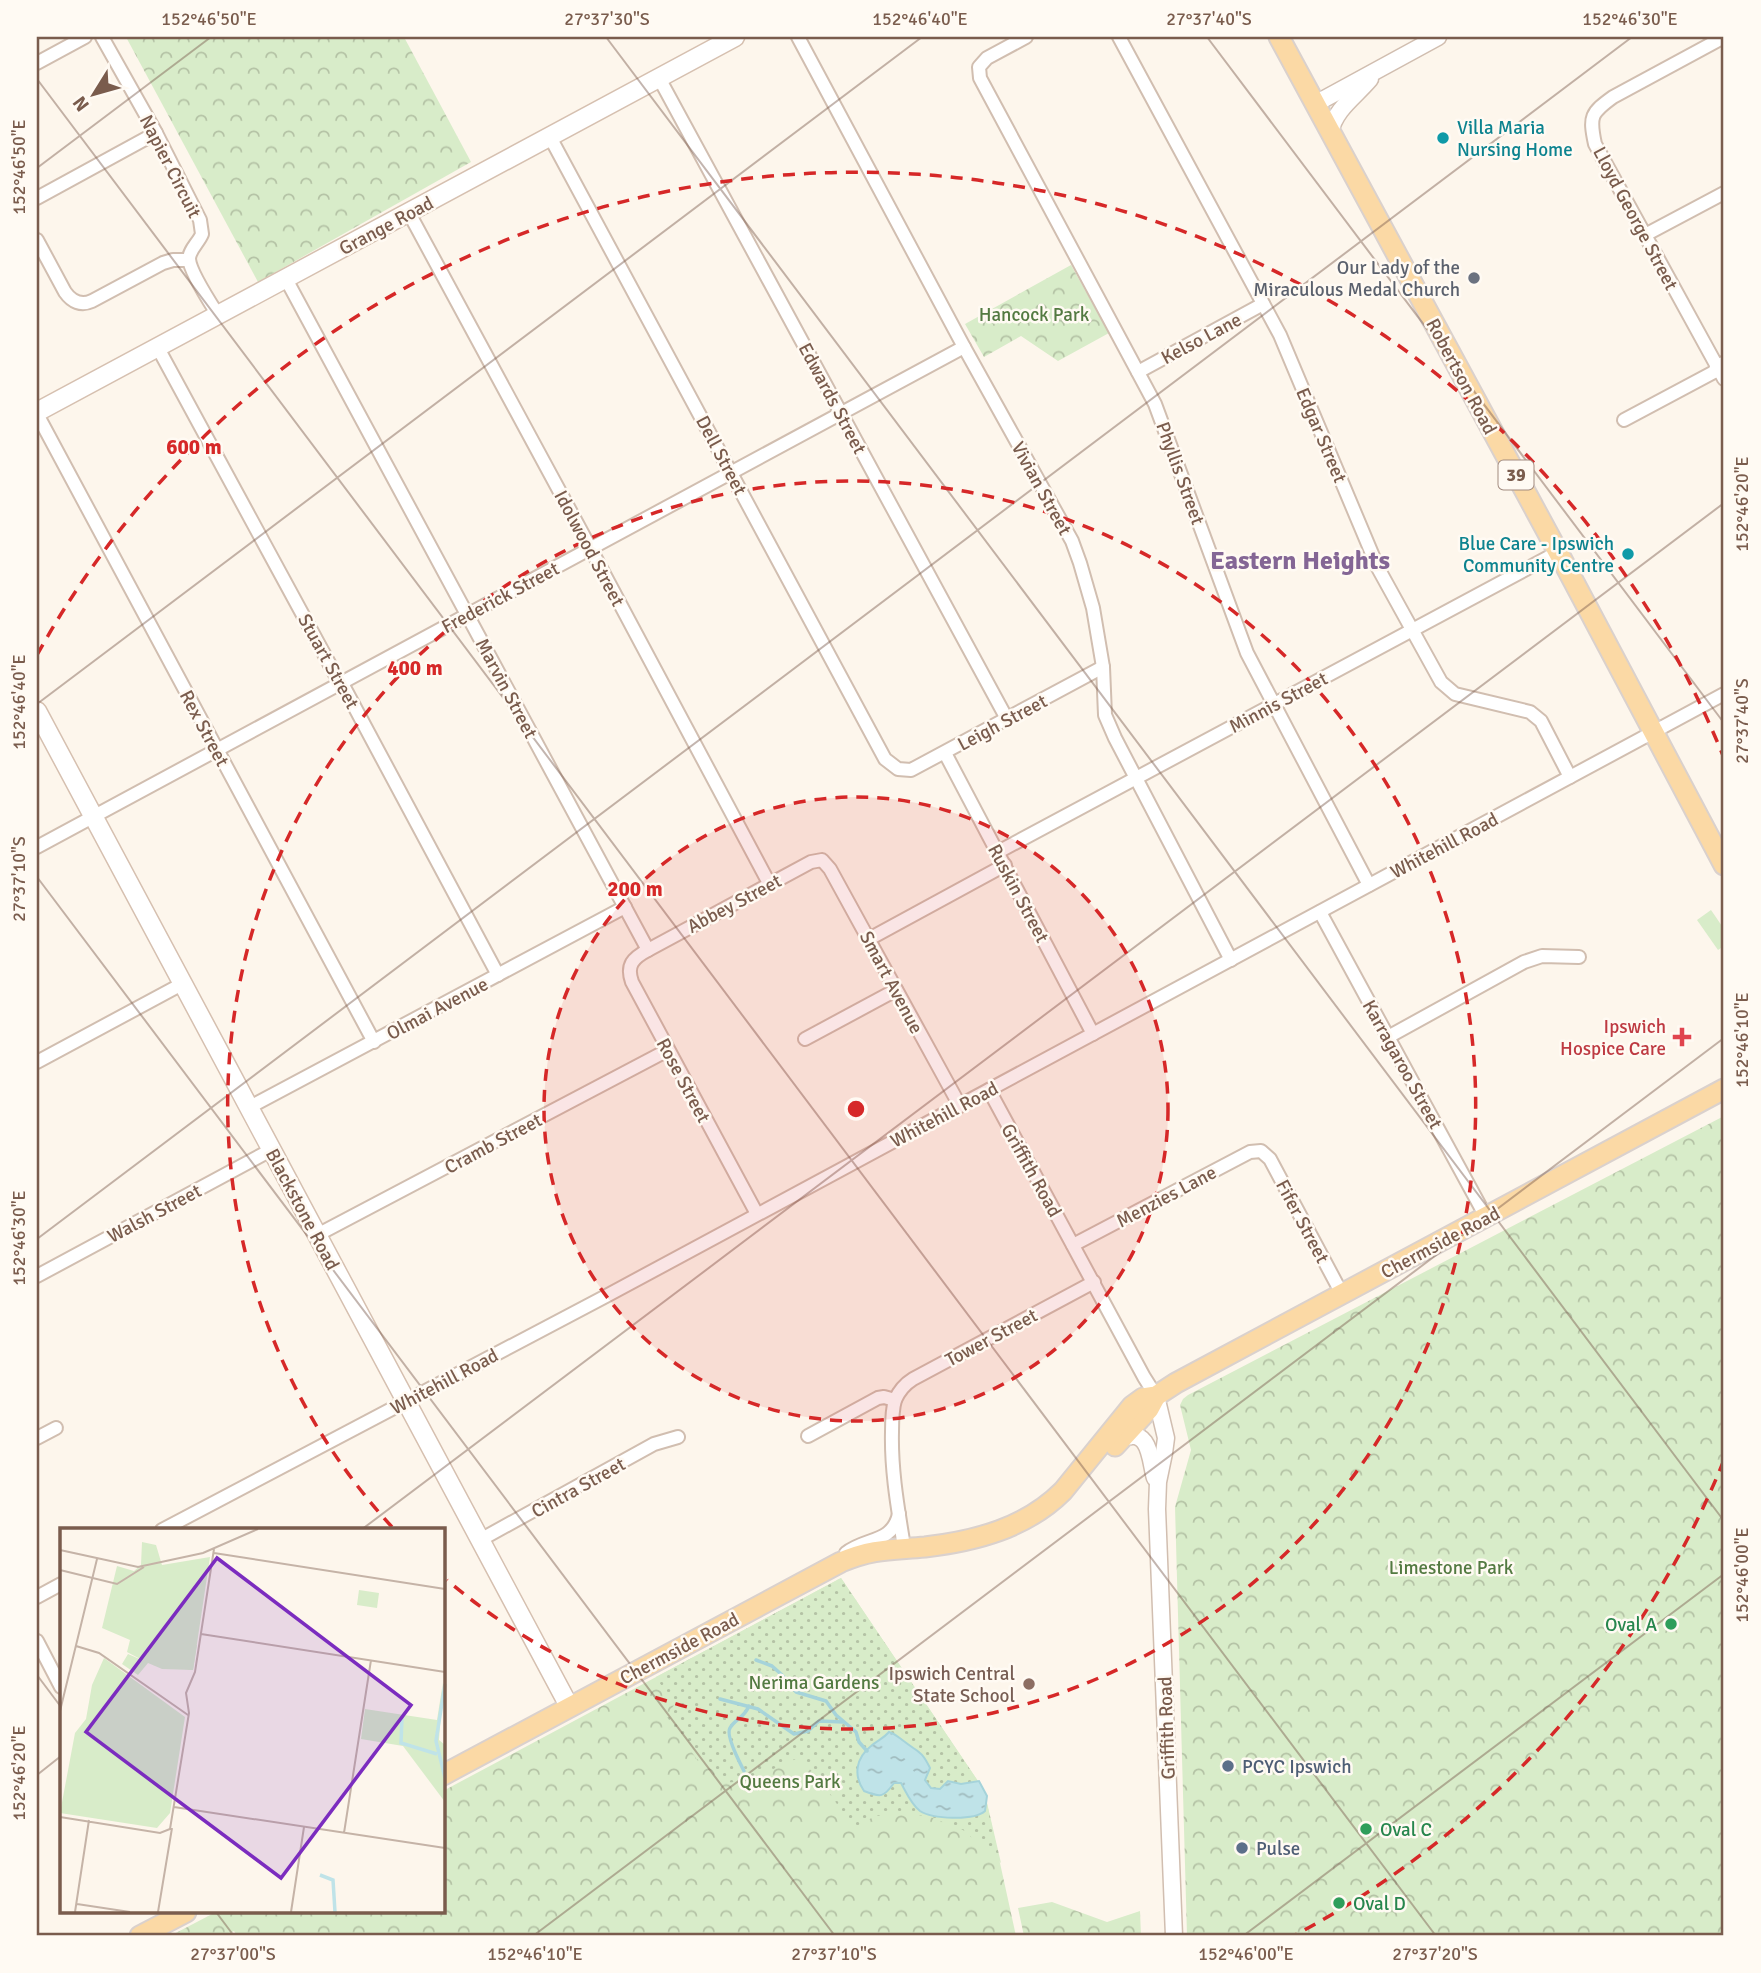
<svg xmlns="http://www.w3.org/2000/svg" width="1761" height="1973" font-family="Signika,sans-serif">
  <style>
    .grass { fill: #d8ecc9 }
    .forest { fill: url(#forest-crowns) }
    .garden { fill: url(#garden-dots) }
    .water { fill: url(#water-ripples); stroke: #a5d3da; stroke-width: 2 }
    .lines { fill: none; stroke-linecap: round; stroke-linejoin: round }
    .stream { stroke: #a5d3da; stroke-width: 3.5 }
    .minor-casing { stroke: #d1beb0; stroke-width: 16 }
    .tertiary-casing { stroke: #d1beb0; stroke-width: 19 }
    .secondary-casing { stroke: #d6c0b0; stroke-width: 21 }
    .primary-casing { stroke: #dad1cd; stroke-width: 23 }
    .minor { stroke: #fff; stroke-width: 12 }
    .tertiary { stroke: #fff; stroke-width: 16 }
    .secondary { stroke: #fff; stroke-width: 18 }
    .primary { stroke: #fbd9a5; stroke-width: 19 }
    .ticks { fill: none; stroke: #7a5c4d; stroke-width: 2; stroke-opacity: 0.45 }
    .ring { fill: none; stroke: #d62828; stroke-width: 3.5; stroke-dasharray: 12 9 }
    .culture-dot { fill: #0f9aa8; stroke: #fffaf3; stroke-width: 2.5 }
    .worship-dot { fill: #6b7280; stroke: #fffaf3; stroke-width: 2.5 }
    .health-dot { fill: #e0444e; stroke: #fffaf3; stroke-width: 2.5 }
    .leisure-dot { fill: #2e9e5b; stroke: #fffaf3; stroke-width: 2.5 }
    .education-dot { fill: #8d6e63; stroke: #fffaf3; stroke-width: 2.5 }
    .service-dot { fill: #5c6f8a; stroke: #fffaf3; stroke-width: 2.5 }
    .labels { text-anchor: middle; stroke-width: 5; stroke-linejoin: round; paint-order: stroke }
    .shield { fill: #fffaf3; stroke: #a28b7f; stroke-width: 2 }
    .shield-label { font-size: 18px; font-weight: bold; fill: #7a5c4d }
    .culture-label { font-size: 19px; fill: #0d838f; stroke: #fffaf3; text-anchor: start }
    .street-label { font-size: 19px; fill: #7a5c4d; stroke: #fffaf3 }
    .worship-label { font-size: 19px; fill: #5b616d; stroke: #fffaf3; text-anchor: end }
    .park-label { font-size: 19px; fill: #537a41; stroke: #fffaf3 }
    .health-label { font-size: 19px; fill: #be3a42; stroke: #fffaf3; text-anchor: end }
    .leisure-label { font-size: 19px; fill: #27864d; stroke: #fffaf3; text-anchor: start }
    .education-label { font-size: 19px; fill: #785e54; stroke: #fffaf3; text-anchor: end }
    .service-label { font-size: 19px; fill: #4e5e75; stroke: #fffaf3; text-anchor: start }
    .district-label { font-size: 26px; font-weight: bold; fill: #846695; stroke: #fffaf3 }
    .inset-river { fill: none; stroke: #bfe3e8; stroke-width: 3.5 }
    .inset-road { fill: none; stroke: #c5b3a7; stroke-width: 2 }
    .view { fill: #7b2cbf; fill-opacity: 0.15; stroke: #7b2cbf; stroke-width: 3.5 }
    .inset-edge { fill: none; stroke: #7a5c4d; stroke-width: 3.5 }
    .centre { fill: #d62828; stroke: #fffaf3; stroke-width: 3.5 }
    .ring-label { font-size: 21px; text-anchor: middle; font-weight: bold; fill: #d62828; stroke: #fffaf3; stroke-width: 5; stroke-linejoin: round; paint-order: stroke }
    .neatline { fill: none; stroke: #7a5c4d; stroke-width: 2.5 }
    .ticks-label { font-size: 18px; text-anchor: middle; fill: #7a5c4d }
  </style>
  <defs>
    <pattern id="forest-crowns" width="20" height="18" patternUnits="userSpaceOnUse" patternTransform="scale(1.75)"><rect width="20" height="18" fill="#d8ecc9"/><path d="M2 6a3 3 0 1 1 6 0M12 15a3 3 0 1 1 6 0" fill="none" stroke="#b4c2a5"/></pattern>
    <pattern id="garden-dots" width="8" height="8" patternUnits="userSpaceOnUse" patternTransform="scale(1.75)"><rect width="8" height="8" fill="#d8ecc9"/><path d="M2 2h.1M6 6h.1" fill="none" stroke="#b4c2a5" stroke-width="1.8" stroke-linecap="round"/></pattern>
    <pattern id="water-ripples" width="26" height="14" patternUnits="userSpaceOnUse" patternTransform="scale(1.75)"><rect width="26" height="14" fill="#bfe3e8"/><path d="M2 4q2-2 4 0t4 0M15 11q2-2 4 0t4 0" fill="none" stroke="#a0bbbe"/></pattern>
  </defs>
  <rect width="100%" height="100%" fill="#fdf6ec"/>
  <polygon class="grass" points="1711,910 1724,929 1724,946 1718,950 1697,920"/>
  <g class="forest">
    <polygon points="126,37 404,37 471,162 258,282"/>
    <polygon points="1071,265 1109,333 1058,361 1021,336 984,357 965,324"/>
    <polygon points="1724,1116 1724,1936 1187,1936 1175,1507 1191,1450 1180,1405 1183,1399 1188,1395"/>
    <polygon points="841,1578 984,1790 1016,1936 237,1936 234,1931 225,1936 170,1936 216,1912 443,1912 443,1791"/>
    <polygon points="1052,1902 1107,1922 1140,1911 1141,1936 1024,1936 1018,1908"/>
  </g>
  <polygon class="garden" points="841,1578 984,1790 1001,1863 963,1830 928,1816 901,1814 875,1816 854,1828 817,1776 798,1758 746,1781 722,1783 704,1759 698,1761 667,1717 674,1705 656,1677"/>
  <path class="water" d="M889,1732C896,1734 899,1738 905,1742C919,1753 921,1750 930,1768L925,1780L931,1788L940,1789L948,1781L961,1784L979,1781L987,1796L985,1811C974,1821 932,1819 920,1811C911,1804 906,1792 901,1783H894C884,1797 881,1798 864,1791C853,1775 856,1758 871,1746C878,1740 883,1739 889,1732Z"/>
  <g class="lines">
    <g class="stream">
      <polyline points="756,1660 772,1666 782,1675 796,1692 826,1701 836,1715 856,1732 859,1742 867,1751"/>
      <polyline points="720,1699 758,1709 794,1734 808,1731 819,1721 843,1722"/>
      <path d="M744,1771C740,1763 725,1735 730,1728C735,1719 744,1718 749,1706"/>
    </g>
    <defs>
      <g id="minor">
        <path d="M102,37L156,133L200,220L202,234C199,242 189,250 189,259C190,272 211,304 218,315"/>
        <polyline points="798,37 964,347 1072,541 1080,563 1093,608 1103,667 1105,715 1115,738 1231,960"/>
        <polyline points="1026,37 987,58 979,67 980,78 1155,404 1247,653 1369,885"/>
        <polyline points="1119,37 1280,335 1378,568 1441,682 1455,694 1530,712 1541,721 1570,777"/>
        <path d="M1724,37L1613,97C1591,113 1589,116 1595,144L1724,379"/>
        <polyline points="37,63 85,37"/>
        <polyline points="659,78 1007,719"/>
        <polyline points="550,137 885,759 898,769 911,770 1103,667"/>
        <polyline points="37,198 156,133"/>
        <polyline points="409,213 587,542 770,885"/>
        <polyline points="1645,235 1724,193"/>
        <path d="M37,240L65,292C72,302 81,306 92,301L163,263L173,260H189"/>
        <polyline points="286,279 648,950"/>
        <polyline points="158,348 336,676 345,689 498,975"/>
        <polyline points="1138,372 1263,304"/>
        <polyline points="37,414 374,1042"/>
        <polyline points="1624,420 1714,372 1717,366 1723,363"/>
        <polyline points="945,753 1093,1034"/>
        <polyline points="37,847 964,347"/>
        <polyline points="998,852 1558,552"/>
        <polyline points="1320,912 1486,1217"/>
        <polyline points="869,939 1005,865"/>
        <polyline points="1388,1037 1524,962 1542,956 1579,957"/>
        <polyline points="805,1039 896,990"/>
        <polyline points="37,1062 182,984"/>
        <polyline points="989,1090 1144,1377 1156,1396"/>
        <polyline points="248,1108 625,907"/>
        <path d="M757,1214L632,982C626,965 633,958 648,950L811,862L822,860L830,869L960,1106"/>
        <polyline points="317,1235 668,1050"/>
        <polyline points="1073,1245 1250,1152 1261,1151 1270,1159 1342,1294"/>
        <polyline points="37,1276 271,1150"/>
        <polyline points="808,1436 878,1398 884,1397 895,1400"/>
        <polyline points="37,1438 56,1428"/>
        <polyline points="162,1530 608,1295 1724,694"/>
        <polyline points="480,1540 654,1444 678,1437"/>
        <path d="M904,1547C898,1509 891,1471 892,1432C892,1422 892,1410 895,1400C899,1391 905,1384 913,1379L1094,1282"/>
        <path d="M846,1553C866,1537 892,1544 899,1514"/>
        <polyline points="37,1597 61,1584"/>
        <polyline points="37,1641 61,1687"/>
      </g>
      <g id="tertiary">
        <polyline points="1315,104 1438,37"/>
        <path d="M1330,132C1336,108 1355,97 1370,79"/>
        <polyline points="1156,1396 1166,1438 1164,1453 1158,1482 1157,1509 1174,1936"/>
        <path d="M1121,1439C1151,1425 1150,1462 1155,1478"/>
      </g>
      <g id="secondary">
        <polyline points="37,412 735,37"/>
        <polyline points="37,711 569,1706"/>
      </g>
      <g id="primary">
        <polyline points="1279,37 1558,552 1724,865"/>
        <polyline points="1115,1446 1149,1409 1156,1396"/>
        <path d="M443,1775L841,1562C874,1548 892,1550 925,1547C976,1541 1026,1528 1063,1491L1132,1406L1143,1398L1156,1396L1176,1383L1724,1089"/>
        <polyline points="140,1936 186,1912"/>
      </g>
    </defs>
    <use href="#minor" class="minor-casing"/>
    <use href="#tertiary" class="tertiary-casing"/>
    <use href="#secondary" class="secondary-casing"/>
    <use href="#primary" class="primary-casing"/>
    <use href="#minor" class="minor"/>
    <use href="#tertiary" class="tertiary"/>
    <use href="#secondary" class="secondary"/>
    <use href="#primary" class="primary"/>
  </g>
  <path class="ticks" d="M606,37L1724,1521M1207,37L1724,723M37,79L1436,1936M37,168L211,37M37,704L922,37M37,877L835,1936M37,1239L1632,37M361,1530L1724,503M37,1675L61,1707M37,1775L61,1756M216,1912L234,1936M533,1936L1724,1038M1243,1936L1724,1574"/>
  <circle cx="856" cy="1109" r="312" fill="#d62828" fill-opacity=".12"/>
  <g class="ring">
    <circle cx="856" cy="1109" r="312"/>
    <path d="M392 1527A624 624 0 1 1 447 1580"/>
    <path d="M1724 1460A936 936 0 0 1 1295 1935M37 655A936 936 0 0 1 1724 758"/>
  </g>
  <g class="culture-dot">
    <circle cx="1443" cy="138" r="7"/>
    <circle cx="1628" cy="554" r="7"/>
  </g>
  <circle class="worship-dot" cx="1474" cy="278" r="7"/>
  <path class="health-dot" d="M1678.5 1026.5h7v7h7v7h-7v7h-7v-7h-7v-7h7z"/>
  <g class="leisure-dot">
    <circle cx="1671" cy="1624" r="7"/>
    <circle cx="1366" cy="1829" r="7"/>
    <circle cx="1339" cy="1903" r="7"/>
  </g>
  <circle class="education-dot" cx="1029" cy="1684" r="7"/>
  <g class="service-dot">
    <circle cx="1228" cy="1766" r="7"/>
    <circle cx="1242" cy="1848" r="7"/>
  </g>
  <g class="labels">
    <rect class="shield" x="1498.5" y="460.5" width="35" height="29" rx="5"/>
    <g class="shield-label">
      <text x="1516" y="481">39</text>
    </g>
    <g class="culture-label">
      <text x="1457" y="134">Villa Maria<tspan x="1457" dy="22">Nursing Home</tspan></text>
      <text x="1614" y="550" text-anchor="end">Blue Care - Ipswich<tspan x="1614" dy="22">Community Centre</tspan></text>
    </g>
    <g class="street-label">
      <text transform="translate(171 166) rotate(63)" y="7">Napier Circuit</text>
      <text transform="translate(1636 218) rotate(62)" y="7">Lloyd George Street</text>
      <text transform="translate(386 225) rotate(-28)" y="7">Grange Road</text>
      <text transform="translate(1201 338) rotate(-28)" y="7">Kelso Lane</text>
      <text transform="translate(1462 376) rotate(62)" y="7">Robertson Road</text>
      <text transform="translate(833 398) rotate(62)" y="7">Edwards Street</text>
      <text transform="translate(1322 435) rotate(67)" y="7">Edgar Street</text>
      <text transform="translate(722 455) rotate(62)" y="7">Dell Street</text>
      <text transform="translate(1181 473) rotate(70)" y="7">Phyllis Street</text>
      <text transform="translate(1042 488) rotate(61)" y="7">Vivian Street</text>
      <text transform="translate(590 548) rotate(62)" y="7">Idolwood Street</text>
      <text transform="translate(500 597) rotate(-28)" y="7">Frederick Street</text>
      <text transform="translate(329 661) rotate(61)" y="7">Stuart Street</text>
      <text transform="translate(507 688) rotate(62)" y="7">Marvin Street</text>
      <text transform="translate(1278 702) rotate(-28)" y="7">Minnis Street</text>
      <text transform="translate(1002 722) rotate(-28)" y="7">Leigh Street</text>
      <text transform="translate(205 728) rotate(62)" y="7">Rex Street</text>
      <text transform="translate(1444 845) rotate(-28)" y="7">Whitehill Road</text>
      <text transform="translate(1019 893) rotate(62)" y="7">Ruskin Street</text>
      <text transform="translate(734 903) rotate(-28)" y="7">Abbey Street</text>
      <text transform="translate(892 982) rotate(62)" y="7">Smart Avenue</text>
      <text transform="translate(437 1008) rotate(-28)" y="7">Olmai Avenue</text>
      <text transform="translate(1403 1064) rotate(61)" y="7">Karragaroo Street</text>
      <text transform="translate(684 1080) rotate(62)" y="7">Rose Street</text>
      <text transform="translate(944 1114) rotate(-28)" y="7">Whitehill Road</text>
      <text transform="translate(493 1143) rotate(-28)" y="7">Cramb Street</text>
      <text transform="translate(1032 1170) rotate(61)" y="7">Griffith Road</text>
      <text transform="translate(1166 1196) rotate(-28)" y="7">Menzies Lane</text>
      <text transform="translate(303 1209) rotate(62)" y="7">Blackstone Road</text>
      <text transform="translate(154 1213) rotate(-28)" y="7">Walsh Street</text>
      <text transform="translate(1303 1221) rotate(62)" y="7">Fifer Street</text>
      <text transform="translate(1440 1242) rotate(-28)" y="7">Chermside Road</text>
      <text transform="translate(991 1337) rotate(-28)" y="7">Tower Street</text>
      <text transform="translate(444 1381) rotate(-28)" y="7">Whitehill Road</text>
      <text transform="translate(578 1487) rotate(-29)" y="7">Cintra Street</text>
      <text transform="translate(679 1648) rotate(-28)" y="7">Chermside Road</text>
      <text transform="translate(1166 1728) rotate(-92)" y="7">Griffith Road</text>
    </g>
    <g class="worship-label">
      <text x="1460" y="274">Our Lady of the<tspan x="1460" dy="22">Miraculous Medal Church</tspan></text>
    </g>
    <g class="park-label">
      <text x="1034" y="321">Hancock Park</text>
      <text x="1451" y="1574">Limestone Park</text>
      <text x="814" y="1689">Nerima Gardens</text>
      <text x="790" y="1788">Queens Park</text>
    </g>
    <g class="health-label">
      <text x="1666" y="1033">Ipswich<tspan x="1666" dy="22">Hospice Care</tspan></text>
    </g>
    <g class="leisure-label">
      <text x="1657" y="1631" text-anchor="end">Oval A</text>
      <text x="1380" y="1836">Oval C</text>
      <text x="1353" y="1910">Oval D</text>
    </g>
    <g class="education-label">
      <text x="1015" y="1680">Ipswich Central<tspan x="1015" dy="22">State School</tspan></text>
    </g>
    <g class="service-label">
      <text x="1242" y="1773">PCYC Ipswich</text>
      <text x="1256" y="1855">Pulse</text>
    </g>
    <g class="district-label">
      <text x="1300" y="569">Eastern Heights</text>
    </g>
  </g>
  <g transform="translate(60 1528)">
    <rect width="385" height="385" fill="#fdf6ec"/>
    <path d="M82,14L96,17L102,37L150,29L133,142L102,141L88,135L78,147L62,136L68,126L84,133L67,124L70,112L42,100L57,38L74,43L81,37ZM299,62L319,65L317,80L297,77ZM44,130L125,189L110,285L97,300L0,285L15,205L26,191L32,157ZM383,154L379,212L385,217V274L343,218L301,211L305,181L377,192Z" fill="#d8ecc9"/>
    <path d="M122,115L137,117L133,142L93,137L104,133L108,125H119Z" fill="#d8ecc9"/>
    <path class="inset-river" d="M385,156L376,213L385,250M342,189L341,215L377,226M260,347L273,352L275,384"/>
    <path class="inset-road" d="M0,22L78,39L143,25L198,1M154,25L385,61M0,42L57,56L84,39M141,106L385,144M16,118L39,125L128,187M0,183L37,31M114,279L385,320M0,289L100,305L110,301L129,185L126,165L135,144L154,21M284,305L311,132M17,376L70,384M15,384L29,292M98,384L112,300M231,384L244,299"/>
    <path class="view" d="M157,30L351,177L221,350L26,204Z"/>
    <rect width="385" height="385" class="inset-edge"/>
  </g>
  <circle cx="856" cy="1109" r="10" class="centre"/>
  <g class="ring-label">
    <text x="194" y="454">600 m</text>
    <text x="415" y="675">400 m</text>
    <text x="635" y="896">200 m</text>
  </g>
  <rect width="1761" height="1973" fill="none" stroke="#fffaf3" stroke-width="77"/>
  <g transform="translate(94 94) rotate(233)" stroke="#fffaf3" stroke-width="5" paint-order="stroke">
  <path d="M0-5L12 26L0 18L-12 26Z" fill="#7a5c4d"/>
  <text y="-10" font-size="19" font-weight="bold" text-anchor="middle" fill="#7a5c4d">N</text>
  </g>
  <rect x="38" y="38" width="1684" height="1896" class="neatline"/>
  <g class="ticks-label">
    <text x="209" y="25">152°46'50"E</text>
    <text x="607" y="25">27°37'30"S</text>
    <text x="920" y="25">152°46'40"E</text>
    <text x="1209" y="25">27°37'40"S</text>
    <text x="1630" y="25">152°46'30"E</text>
    <text transform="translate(19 167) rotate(-90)" y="6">152°46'50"E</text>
    <text transform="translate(1742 504) rotate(-90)" y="6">152°46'20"E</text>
    <text transform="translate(19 702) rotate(-90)" y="6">152°46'40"E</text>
    <text transform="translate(1742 721) rotate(-90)" y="6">27°37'40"S</text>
    <text transform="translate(19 879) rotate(-90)" y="6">27°37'10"S</text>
    <text transform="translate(1742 1040) rotate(-90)" y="6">152°46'10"E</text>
    <text transform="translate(19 1238) rotate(-90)" y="6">152°46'30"E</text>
    <text transform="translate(1742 1575) rotate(-90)" y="6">152°46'00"E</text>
    <text transform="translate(19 1773) rotate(-90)" y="6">152°46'20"E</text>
    <text x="233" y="1960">27°37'00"S</text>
    <text x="535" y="1960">152°46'10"E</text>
    <text x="834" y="1960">27°37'10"S</text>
    <text x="1246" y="1960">152°46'00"E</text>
    <text x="1435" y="1960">27°37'20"S</text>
  </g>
</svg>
